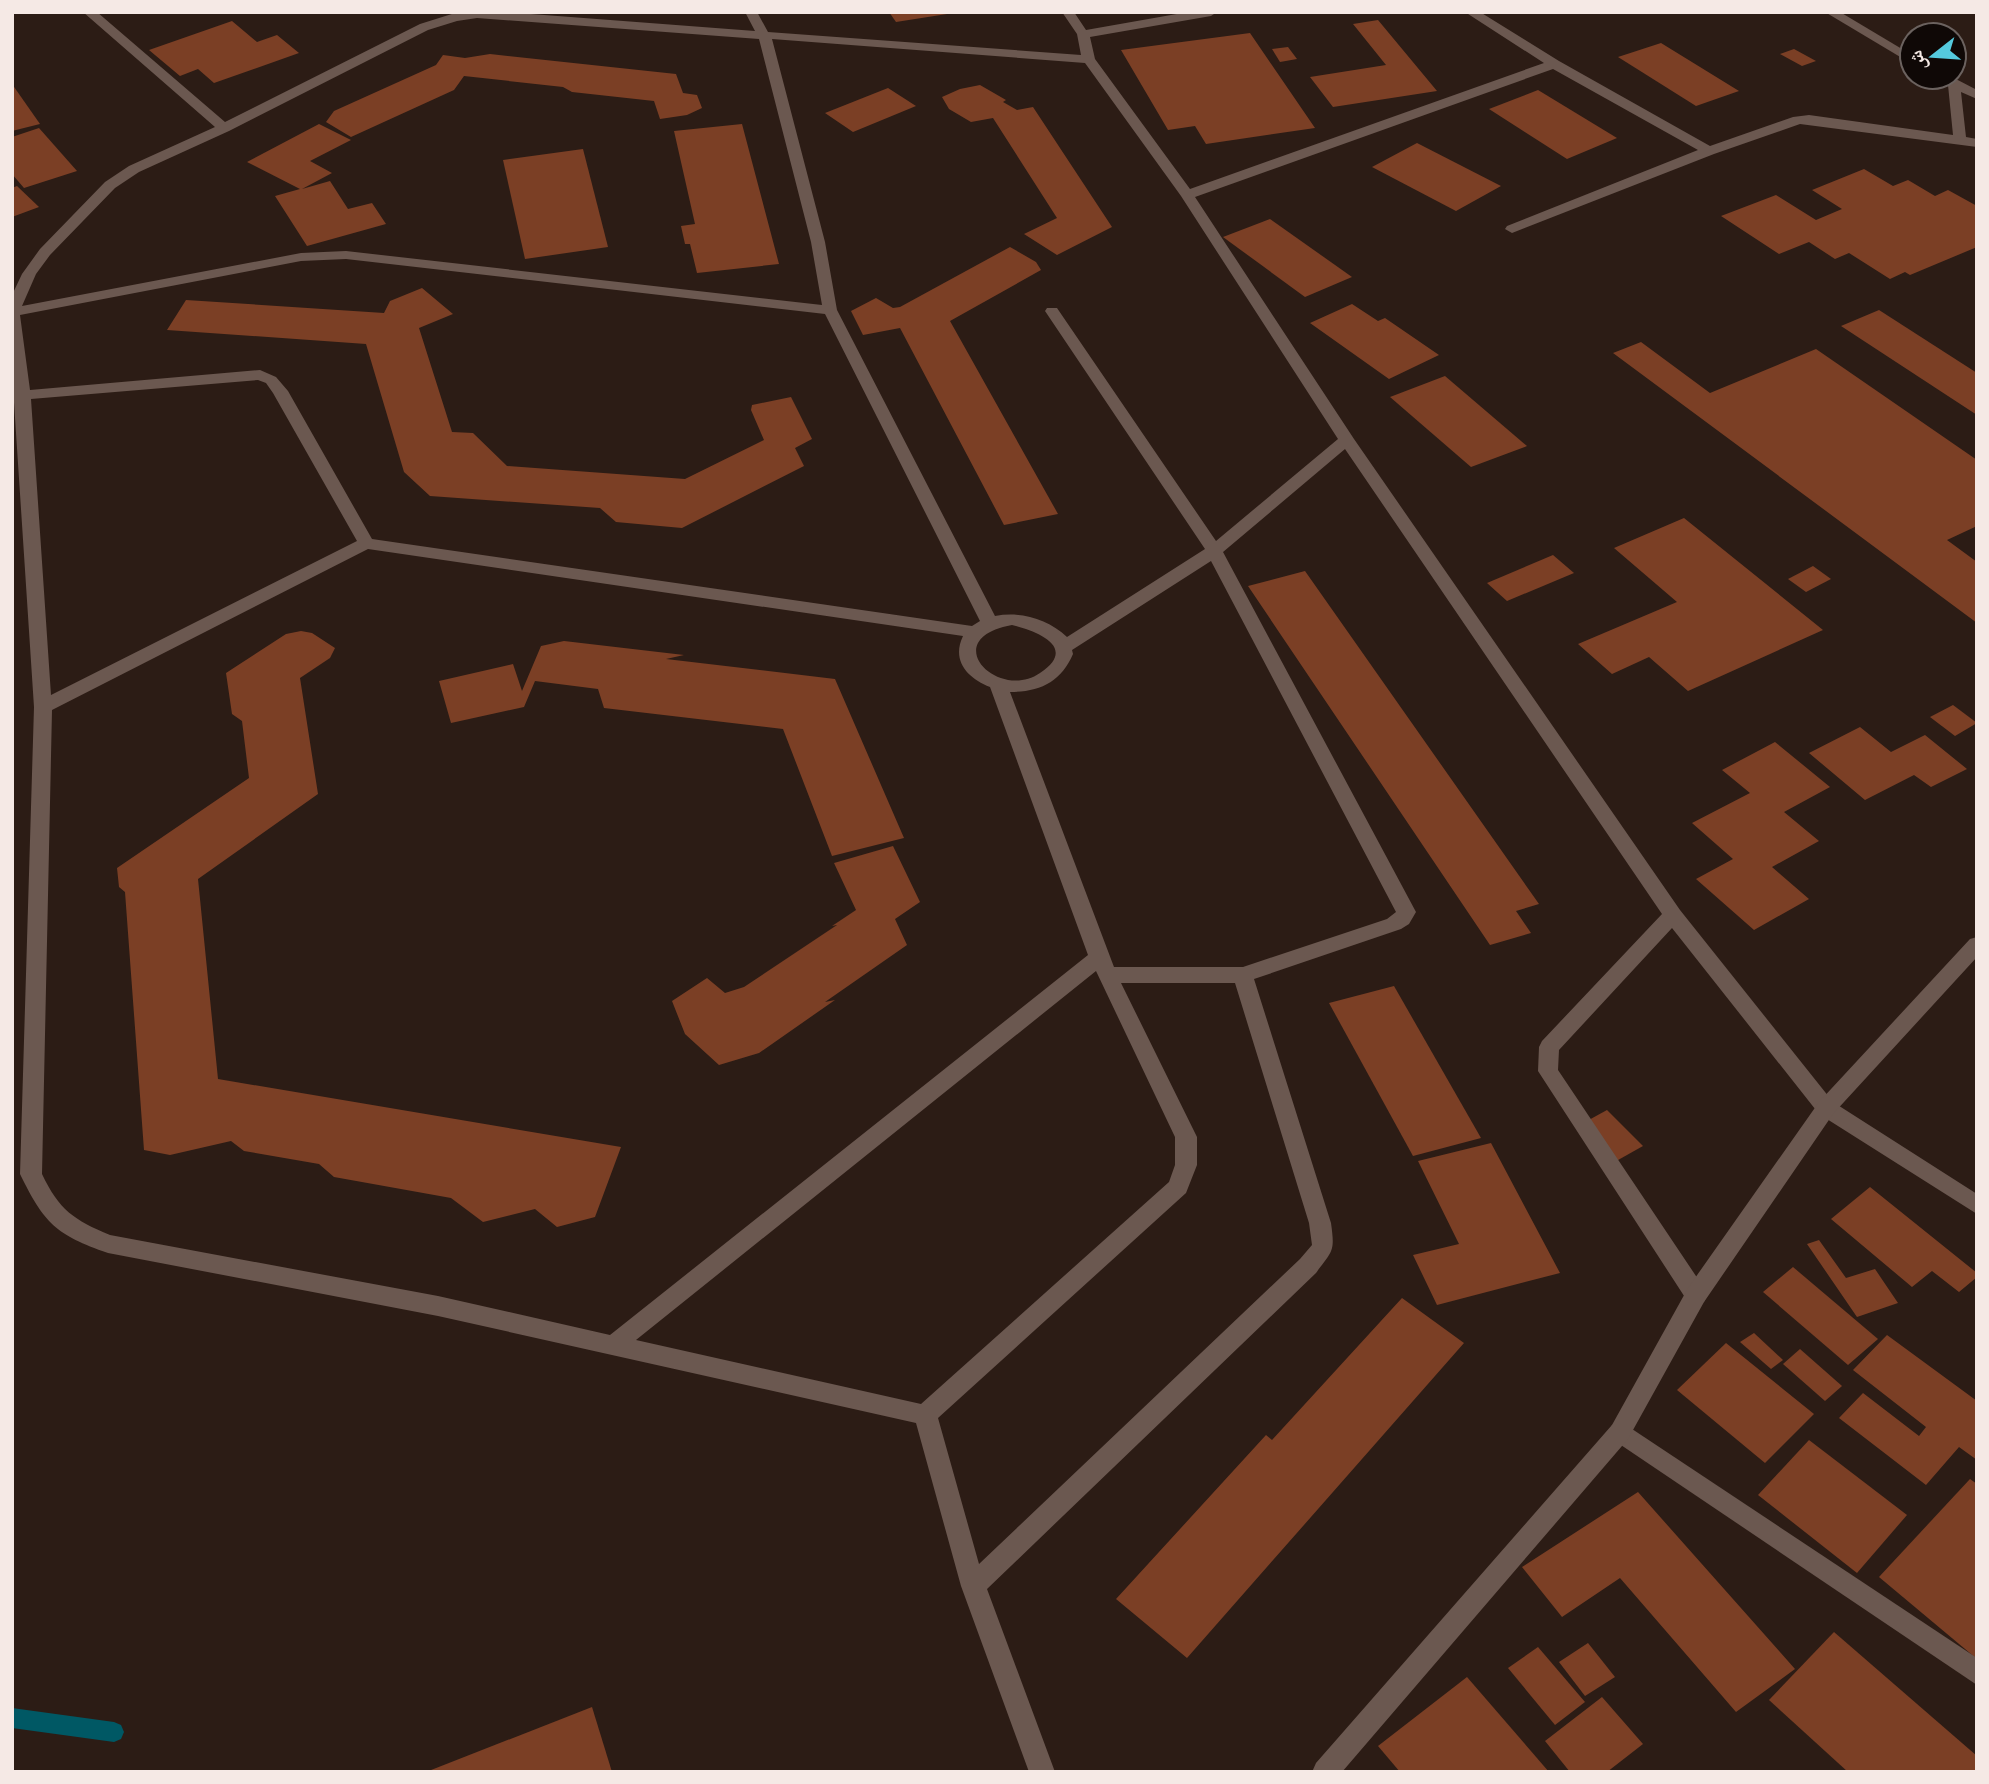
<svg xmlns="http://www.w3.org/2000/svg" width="1989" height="1784" font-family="'Fira Sans','Noto Naskh Arabic',sans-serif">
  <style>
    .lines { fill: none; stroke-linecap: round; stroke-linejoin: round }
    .stream { fill: #005864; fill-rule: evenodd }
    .building { fill: #7b3f25 }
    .minor { fill: #6b5850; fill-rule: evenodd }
    .tertiary { fill: #6b5850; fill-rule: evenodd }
  </style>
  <rect width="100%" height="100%" fill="#2c1c15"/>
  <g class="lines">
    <polygon class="stream" points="12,1708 114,1722 121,1725 124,1732 121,1739 114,1742 12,1728"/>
  </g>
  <g class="building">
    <polygon points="889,12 947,12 947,14 896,22"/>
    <polygon points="1378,20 1437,91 1333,107 1310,77 1386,65 1353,24"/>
    <polygon points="232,21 257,42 277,35 299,53 214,83 198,69 180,76 149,50"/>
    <polygon points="1250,33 1315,128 1206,144 1195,126 1168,130 1121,50"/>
    <polygon points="1661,43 1739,91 1696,106 1618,57"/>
    <polygon points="1288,47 1297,59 1280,62 1272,49"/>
    <polygon points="1794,49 1816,61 1802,66 1780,54"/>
    <polygon points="490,54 676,74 683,93 697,95 702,108 687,115 660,119 654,101 572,92 563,87 464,76 454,90 351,137 326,122 334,111 436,65 443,55 465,58"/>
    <polygon points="12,84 40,124 12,131"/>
    <polygon points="980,85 1006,100 1003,102 1017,110 1033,107 1112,227 1057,255 1024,234 1057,218 993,118 971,122 949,109 942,97 960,89"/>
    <polygon points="888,88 916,106 853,132 825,113"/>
    <polygon points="1538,90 1617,138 1567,159 1489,109"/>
    <polygon points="319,124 351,140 310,161 332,173 302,189 330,181 348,209 372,203 386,224 307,246 275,196 300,189 247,162"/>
    <polygon points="742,124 779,264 697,273 690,244 685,244 681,226 695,224 674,131"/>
    <polygon points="39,128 77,171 24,188 12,174 12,137"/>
    <polygon points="1417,143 1501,186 1456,211 1372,167"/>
    <polygon points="583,149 608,247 525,259 503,160"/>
    <polygon points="1864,169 1893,186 1908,180 1935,196 1948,190 1977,206 1977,247 1910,275 1905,272 1890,279 1849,253 1835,259 1809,242 1779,254 1721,216 1776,195 1816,220 1842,209 1812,190"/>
    <polygon points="17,186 39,207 12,217 12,188"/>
    <polygon points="1270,219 1352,277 1305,297 1223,237"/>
    <polygon points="1010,247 1036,262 1041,270 950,321 1058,514 1004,525 900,328 863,335 851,311 876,298 893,308 900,307"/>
    <polygon points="422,288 453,314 419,328 452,432 473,433 507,466 685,479 764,440 751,410 752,405 791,397 812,439 795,448 804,466 682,528 616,522 600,508 430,496 404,472 366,344 167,330 186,300 384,313 390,301"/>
    <polygon points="1352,304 1378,321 1385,318 1439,355 1389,379 1310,323"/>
    <polygon points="1879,310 1977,373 1977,415 1841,326"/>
    <polygon points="1641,342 1710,393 1816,349 1977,460 1977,526 1947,540 1977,562 1977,623 1613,353"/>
    <polygon points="1445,376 1527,446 1471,467 1390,397"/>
    <polygon points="1684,518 1823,630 1688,691 1649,657 1612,674 1578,644 1677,602 1614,548"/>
    <polygon points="1553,555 1574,573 1507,601 1487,583"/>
    <polygon points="1813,566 1831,579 1806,592 1788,579"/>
    <polygon points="1305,571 1539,904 1516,911 1531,933 1490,945 1248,586"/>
    <polygon points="301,631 312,633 335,648 330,658 300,678 318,794 198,879 218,1079 621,1147 595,1217 557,1227 535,1209 483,1222 451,1198 334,1177 319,1164 244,1151 231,1141 170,1155 144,1150 125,892 119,887 117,868 249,778 242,721 232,714 226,673 286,634"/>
    <polygon points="564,641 684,655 666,659 835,679 904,838 832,856 783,729 604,708 598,689 535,681 524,707 451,723 439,681 513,664 522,691 541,646"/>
    <polygon points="1953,705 1977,723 1955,736 1930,717"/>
    <polygon points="1860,727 1891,752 1925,735 1967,769 1931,787 1914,775 1865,800 1809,753"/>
    <polygon points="1775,742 1830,787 1784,812 1819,841 1772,867 1809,899 1754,930 1696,879 1733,859 1692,823 1750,793 1722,770"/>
    <polygon points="893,846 920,902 895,919 907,945 825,1002 835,1000 759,1053 719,1065 685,1034 672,1001 707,978 725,993 744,987 837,925 832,926 856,910 834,863"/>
    <polygon points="1394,986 1481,1138 1413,1156 1329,1003"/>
    <polygon points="1607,1110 1643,1146 1611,1164 1576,1127"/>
    <polygon points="1491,1143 1560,1273 1437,1305 1413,1255 1459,1244 1418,1161"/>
    <polygon points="1870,1187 1977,1273 1977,1277 1959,1292 1932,1271 1912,1287 1831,1219"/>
    <polygon points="1819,1240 1846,1278 1875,1269 1898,1303 1857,1317 1807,1244"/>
    <polygon points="1793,1267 1878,1339 1848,1365 1763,1292"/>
    <polygon points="1402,1298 1464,1343 1187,1658 1116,1599 1266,1435 1272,1440"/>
    <polygon points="1754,1333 1783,1360 1771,1369 1740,1342"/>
    <polygon points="1887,1335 1977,1401 1977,1460 1959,1447 1926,1485 1839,1418 1863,1393 1919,1436 1926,1427 1853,1370"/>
    <polygon points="1726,1343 1814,1414 1765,1463 1677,1390"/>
    <polygon points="1800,1349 1842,1386 1825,1401 1783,1364"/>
    <polygon points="1809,1440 1907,1515 1857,1573 1758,1495"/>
    <polygon points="1970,1479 1977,1484 1977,1659 1879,1577"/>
    <polygon points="1638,1492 1795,1669 1736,1712 1620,1578 1562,1617 1522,1567"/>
    <polygon points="1834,1632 1977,1756 1977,1772 1848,1772 1769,1700"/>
    <polygon points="1588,1643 1615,1677 1585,1696 1559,1662"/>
    <polygon points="1538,1647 1585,1702 1555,1725 1508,1668"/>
    <polygon points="1467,1677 1549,1772 1400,1772 1378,1746"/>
    <polygon points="1602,1697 1643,1744 1607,1772 1570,1772 1545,1741"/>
    <polygon points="592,1707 612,1772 426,1772"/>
  </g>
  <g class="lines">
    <g class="minor">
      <path d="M83,12H97L225,122L420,24L455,13L505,12L755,31L745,12H757L768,32L1081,55L1077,34L1062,12H1074L1086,30L1188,12H1217L1211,16L1090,37L1095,59L1190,189L1544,63L1465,12H1480L1559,61L1710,146L1793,117L1809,115L1953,135L1948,85L1940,80L1943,77H1952L1977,90V99L1961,92L1966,137L1977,139V147L1800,124L1714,154L1512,233L1505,229L1507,226L1698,150L1553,69L1195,197L1354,439L1680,910L1833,1102L1977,1194V1214L1819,1114L1672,928L1559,1050L1558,1070L1704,1288L1707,1295L1704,1302L1696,1305L1688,1302L1538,1071L1539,1047L1542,1041L1662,914L1345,449L1223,552L1416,912L1409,924L1401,929L1254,979L1331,1223C1335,1252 1333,1250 1316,1273L987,1589L1055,1772H1029L961,1586L916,1423L438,1316L108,1253C56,1235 44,1223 20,1174L34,707L12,372V295L22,274L40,249L105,182L129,166L215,127ZM477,18L759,39L811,242L822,305L346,251L301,253L22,306L36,274L50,255L115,188L139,172L229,131L428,30L457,21ZM772,39L1085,63L1181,196L1338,439L1216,541L1057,308H1047L1045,311L1205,549L1067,637C1048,619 1021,611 995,616L837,310L825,242ZM346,259L825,314L980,621L972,626L372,539L288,391L276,377L260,370L30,390L20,315L301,261ZM258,380L266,383L273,393L357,541L51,695L31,399ZM368,549L963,636C951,661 968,678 990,687L1088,955L610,1335L438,1296L110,1235C74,1220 59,1210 42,1174L52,710ZM1211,561L1396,912L1387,919L1243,967H1114L1010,692C1040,692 1061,682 1073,654L1072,650ZM1012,625C1036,631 1079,647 1040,673C998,702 936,639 1012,625ZM1096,971L1175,1137V1165L1169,1182L921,1404L636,1340ZM1121,983H1235L1309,1223L1312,1245L1300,1259L979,1564L938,1418L1186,1193L1197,1165V1137Z"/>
      <polygon points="1825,12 1840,12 1912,55 1912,64"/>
      <polygon points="1620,1421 1977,1658 1977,1685 1612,1439 1608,1432 1612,1425"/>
    </g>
    <polygon class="tertiary" points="1977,937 1977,957 1833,1114 1704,1302 1628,1439 1342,1772 1312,1772 1316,1763 1612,1425 1688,1288 1819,1102 1970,939"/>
  </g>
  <rect width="1989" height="1784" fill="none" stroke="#f5e9e5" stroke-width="28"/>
  <g transform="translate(1933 56) rotate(253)"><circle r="33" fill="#0f0806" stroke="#6b625f" stroke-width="2"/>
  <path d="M0-5L12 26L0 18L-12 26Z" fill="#55cade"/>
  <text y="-10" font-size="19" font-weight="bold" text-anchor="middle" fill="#f5e9e5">ش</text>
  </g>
</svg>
